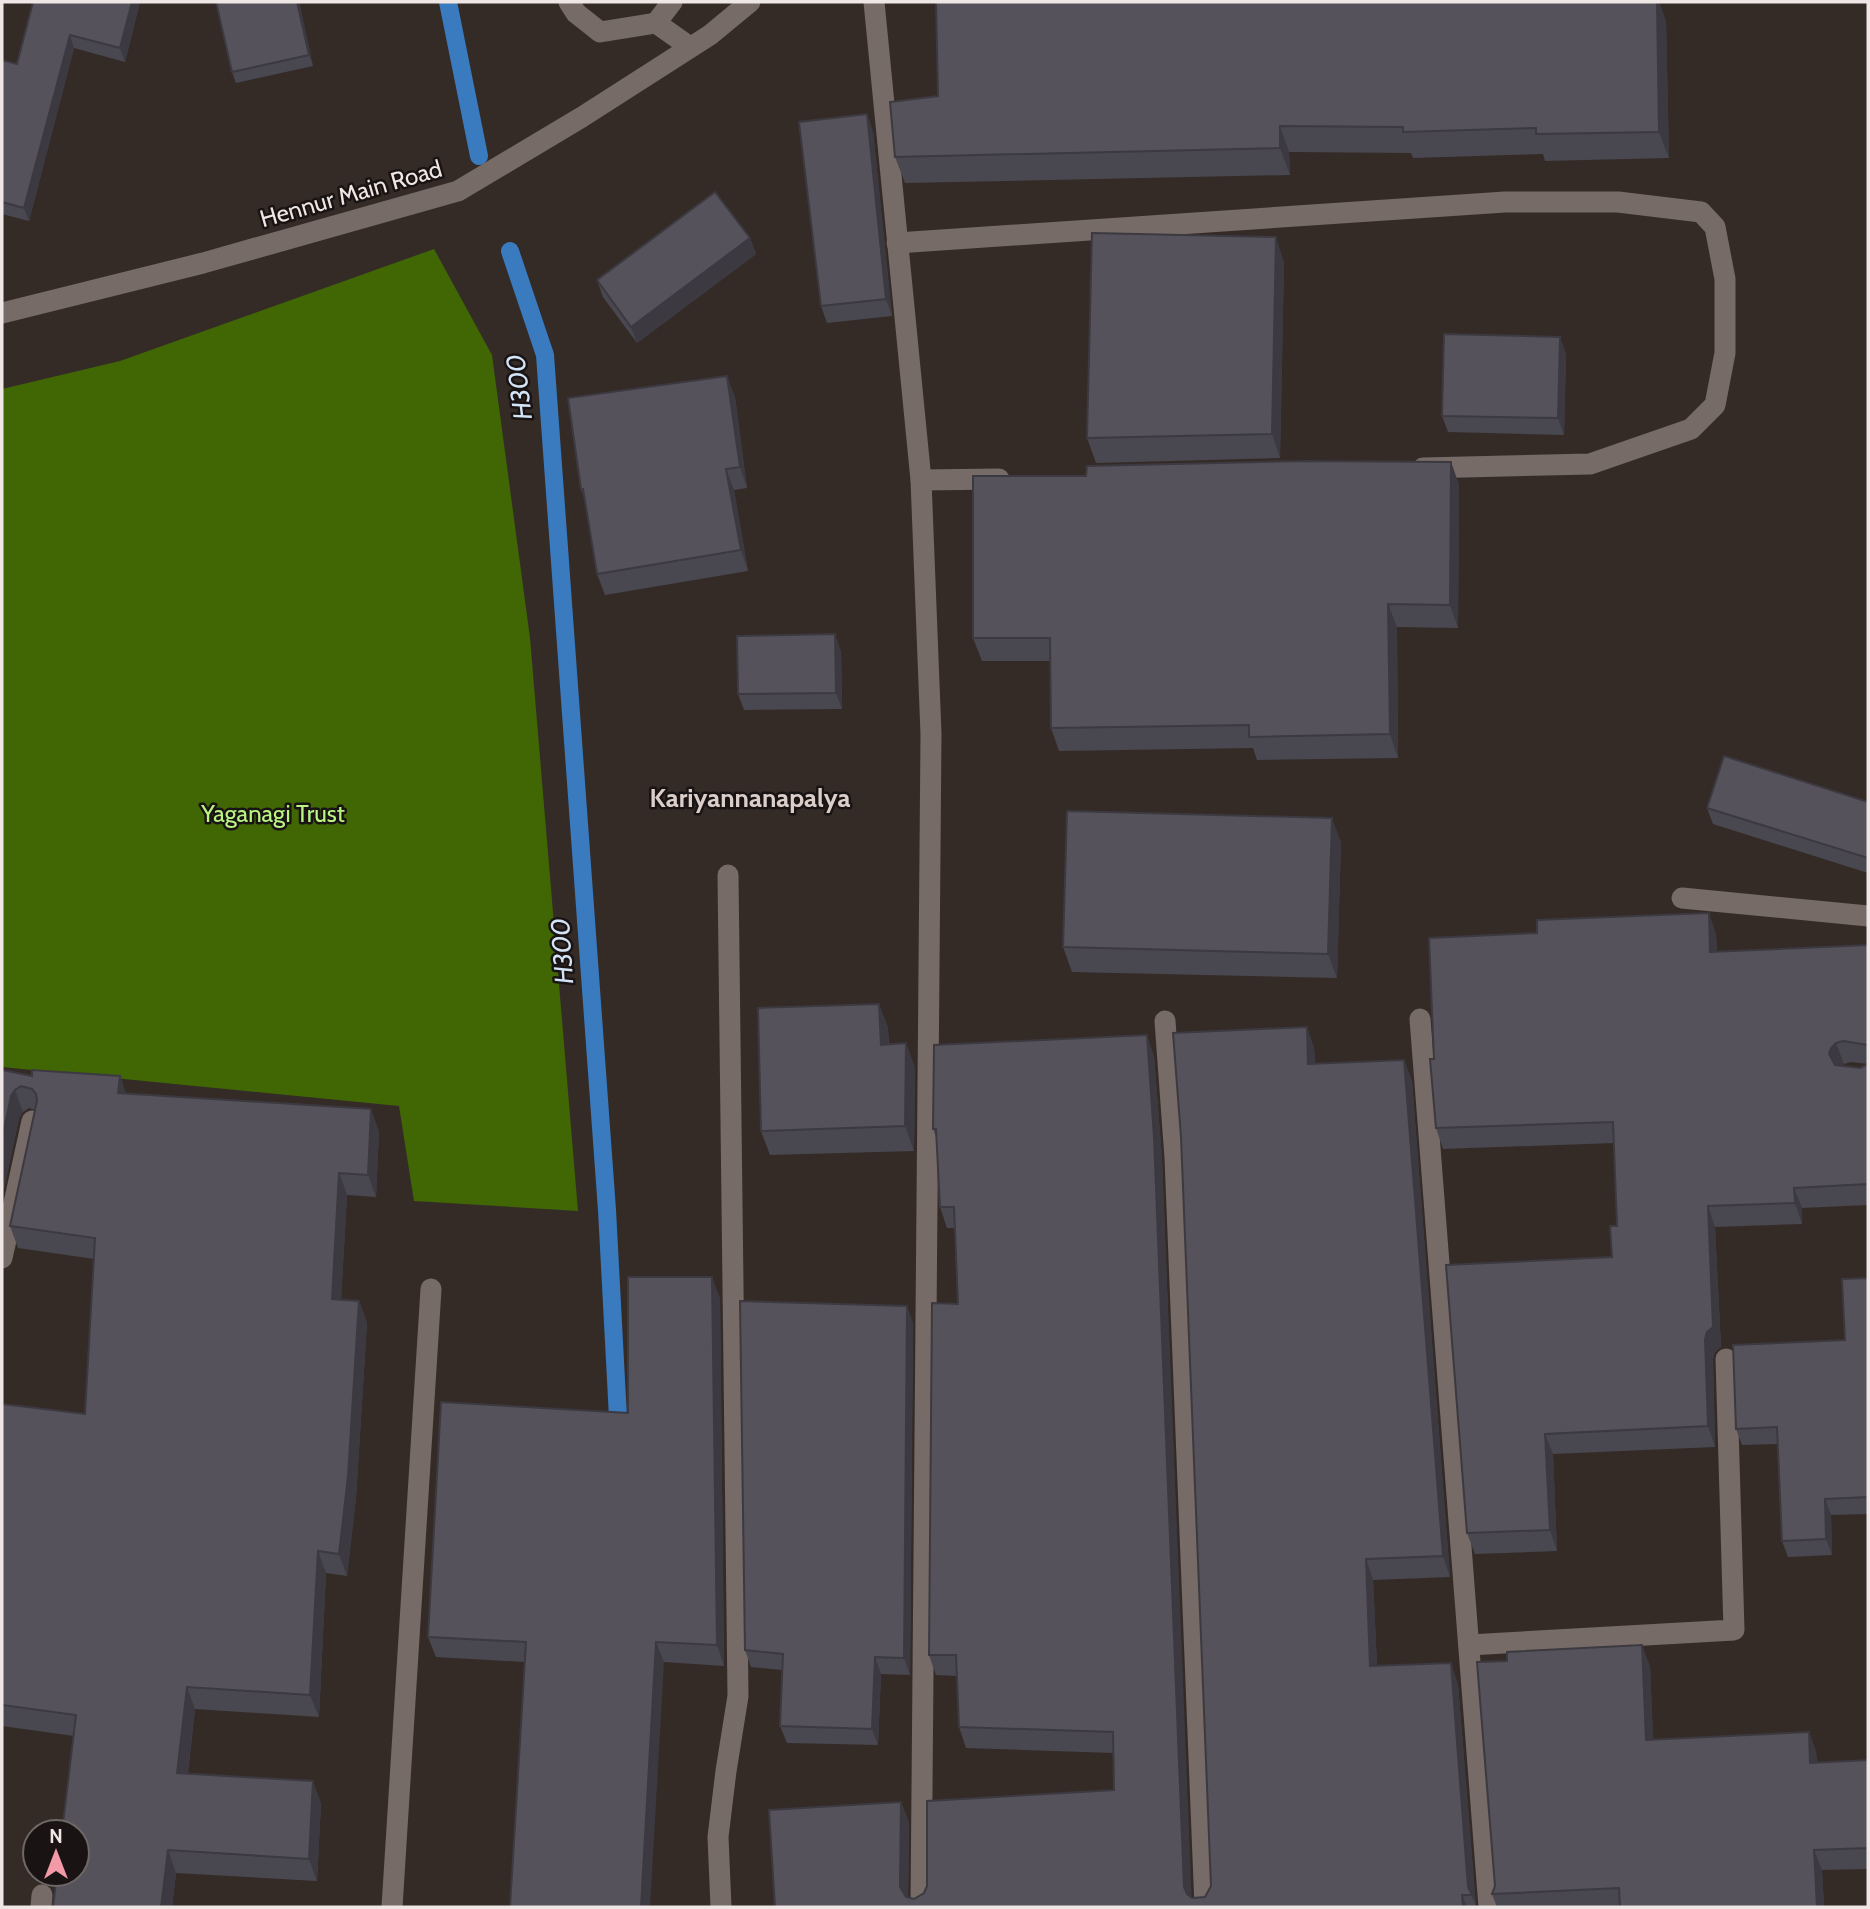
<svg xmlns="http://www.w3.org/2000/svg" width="1870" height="1909" font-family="Cabin,sans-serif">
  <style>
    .forest { fill: #406703 }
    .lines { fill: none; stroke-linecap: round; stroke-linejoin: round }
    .stream { stroke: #3a7abf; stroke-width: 18 }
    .minor { stroke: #766b66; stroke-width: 21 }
    .secondary { stroke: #766b66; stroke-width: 21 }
    .wall { fill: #49474f; fill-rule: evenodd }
    .shaded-wall { fill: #3c3940 }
    .building { fill: #55525c; stroke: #3c3940; stroke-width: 2 }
    .labels { text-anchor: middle; stroke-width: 5; stroke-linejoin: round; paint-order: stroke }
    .street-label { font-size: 24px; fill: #eee7e5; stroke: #191413 }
    .park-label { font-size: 24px; fill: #baf482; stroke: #191413 }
    .water-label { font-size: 26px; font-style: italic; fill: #d4e4f7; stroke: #191413 }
    .neighbourhood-label { font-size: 26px; font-weight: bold; fill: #dbcec9; stroke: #191413 }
  </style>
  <rect width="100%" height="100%" fill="#342b27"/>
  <polygon class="forest" points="434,249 492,355 530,638 578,1211 414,1201 399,1106 2,1067 2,389 120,361"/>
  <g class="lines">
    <g class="stream">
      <polyline points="448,2 479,156"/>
      <polyline points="510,251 545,355 607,1210 619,1436"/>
    </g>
    <g class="minor">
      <polyline points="569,2 576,13 600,32 656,23 690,47"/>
      <polyline points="874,2 921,480 931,734 921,1907"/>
      <polyline points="656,23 672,2"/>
      <polyline points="897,243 1505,202 1618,202 1701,212 1715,227 1725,279 1725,353 1715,405 1691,429 1590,464 1423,468"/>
      <polyline points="921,480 999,479"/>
      <polyline points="1682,898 1868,916"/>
      <polyline points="1420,1019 1489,1907"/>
      <polyline points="1165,1021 1175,1158 1205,1907"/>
      <polyline points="2,1258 32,1121"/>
      <polyline points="1469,1645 1734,1630 1726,1359"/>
      <polyline points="41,1907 42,1895"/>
      <polyline points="392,1907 431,1289"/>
      <polyline points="721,1907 718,1837 726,1771 738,1696 728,875"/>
    </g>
    <polyline class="secondary" points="2,313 203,263 458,191 582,117 710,35 750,2"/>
  </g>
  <g class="wall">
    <polygon points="33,2 140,2 125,62 74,48 29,221 2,214 2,60 17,64"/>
    <polygon points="216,2 301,2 299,2 313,66 236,83 232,72"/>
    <polygon points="936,2 1659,2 1666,22 1669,158 1545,161 1543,154 1413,158 1411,153 1289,152 1290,175 905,183 895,157 938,96"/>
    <polygon points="873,131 892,316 827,323 821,306"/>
    <polygon points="750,238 756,254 637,343 603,297 597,280"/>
    <polygon points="1284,262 1280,458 1096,463 1087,438"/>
    <polygon points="1566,354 1564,435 1448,432 1442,416"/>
    <polygon points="735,397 747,488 734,490 748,571 605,595 597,574 586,503 581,489"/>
    <polygon points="1451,462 1459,485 1458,628 1397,627 1398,758 1257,760 1253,748 1059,751 1051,728 1050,661 982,661 973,638 1086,476"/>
    <polygon points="841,651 842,709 744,710 738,694"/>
    <polygon points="1868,802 1868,873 1713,824 1707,808"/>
    <polygon points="1341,842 1337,978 1072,972 1063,947"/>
    <path d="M1716,934L1717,952L1868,945V1205L1802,1208V1224L1715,1227L1721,1347L1715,1352L1713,1359L1715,1447L1553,1454L1557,1551L1475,1554L1467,1533L1612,1257L1617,1226L1614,1143L1443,1149L1436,1128L1434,1059ZM1851,1062L1868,1064L1860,1068L1841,1066L1844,1064Z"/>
    <polygon points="879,1004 888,1028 889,1044 906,1043 915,1068 914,1151 770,1155 761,1131"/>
    <polygon points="1314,1047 1315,1064 1404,1060 1412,1081 1450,1577 1373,1580 1377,1666 1458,1684 1476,1907 775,1907 901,1802 909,1823 908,1898 914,1899 1114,1790 1113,1753 966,1748 959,1727 957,1676 936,1675 929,1655 958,1304 955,1228 947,1228 940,1207 937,1140 933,1129 1154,1056 1162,1159 1191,1898 1205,1897 1211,1886"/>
    <polygon points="2,1070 32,1076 120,1076 126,1094 379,1131 376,1197 347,1195 341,1300 359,1301 367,1323 356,1498 347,1576 326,1573 319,1717 195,1709 188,1773 321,1803 317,1881 176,1873 172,1907 53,1907 74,1736 2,1726 2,1404 85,1414 94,1259 18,1248 10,1226 35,1110 29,1108 23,1112 19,1118 2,1198"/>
    <polygon points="1868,1278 1868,1514 1831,1515 1832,1555 1788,1557 1782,1541 1777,1444 1742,1445 1736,1429 1845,1340"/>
    <polygon points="720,1298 724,1666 664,1662 525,1662 436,1657 428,1637 628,1413"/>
    <polygon points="913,1323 910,1675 881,1674 878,1745 787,1743 780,1726 782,1670 751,1667 745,1650"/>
    <polygon points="1650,1666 1653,1740 1809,1732 1816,1752 1817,1763 1868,1760 1868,1869 1822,1870 1824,1907 1497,1907 1492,1894"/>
  </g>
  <g class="shaded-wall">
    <polygon points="132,2 140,2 125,62 120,48"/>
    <polygon points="297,2 299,2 313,66 309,55"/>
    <polygon points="1657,2 1659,2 1666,22 1669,158 1659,132"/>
    <polygon points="70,35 74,48 29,221 24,208"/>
    <polygon points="867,114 873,131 892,316 886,299"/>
    <polygon points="1280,126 1289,152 1290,175 1280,148"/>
    <polygon points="1276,237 1284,262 1280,458 1272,434"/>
    <polygon points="750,238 756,254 637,343 631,327"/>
    <polygon points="1560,337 1566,354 1564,435 1558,418"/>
    <polygon points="727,376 735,397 747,488 740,467"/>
    <polygon points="1451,462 1459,485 1458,628 1450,605"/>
    <polygon points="726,469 734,490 748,571 741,550"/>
    <polygon points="1388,604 1397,627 1398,758 1390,734"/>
    <polygon points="835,634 841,651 842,709 836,693"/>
    <polygon points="1332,818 1341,842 1337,978 1328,954"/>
    <polygon points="1709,913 1716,934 1718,973 1710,952"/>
    <polygon points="879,1004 888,1028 889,1069 881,1045"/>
    <polygon points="1307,1027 1314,1047 1316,1085 1308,1064"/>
    <polygon points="1147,1035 1154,1056 1162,1159 1192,1907 1184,1887"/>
    <polygon points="906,1043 915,1068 914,1151 905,1126"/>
    <polygon points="1836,1043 1844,1064 1839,1068 1837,1075 1829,1054 1831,1048"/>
    <polygon points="1404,1060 1412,1081 1450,1577 1443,1556"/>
    <polygon points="120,1076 128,1099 118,1093"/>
    <polygon points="15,1090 23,1112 19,1118 2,1198 2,1139 11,1096"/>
    <polygon points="371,1109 379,1131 376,1197 368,1175"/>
    <polygon points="339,1173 347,1195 340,1321 332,1299"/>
    <polygon points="1794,1188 1802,1208 1802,1224 1795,1203"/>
    <polygon points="1708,1206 1715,1227 1721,1347 1715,1352 1713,1359 1715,1447 1708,1426 1705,1339"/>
    <polygon points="712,1277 720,1298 724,1666 717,1645"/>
    <polygon points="359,1301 367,1323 356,1498 347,1576 339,1554"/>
    <polygon points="907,1306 913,1323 910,1675 904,1658"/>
    <polygon points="1545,1434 1553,1454 1557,1551 1550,1530"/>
    <polygon points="1825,1499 1831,1515 1832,1555 1826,1539"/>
    <polygon points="318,1551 326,1573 319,1717 310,1695"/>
    <polygon points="1366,1559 1373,1580 1378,1687 1370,1666"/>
    <polygon points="656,1642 664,1662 650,1907 641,1907"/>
    <polygon points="1642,1645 1650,1666 1654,1760 1646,1740"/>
    <polygon points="875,1657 881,1674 878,1745 872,1729"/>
    <polygon points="1451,1663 1458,1684 1476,1906 1468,1887"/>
    <polygon points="187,1687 195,1709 185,1795 177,1773"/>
    <polygon points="1809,1732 1816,1752 1818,1783 1810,1763"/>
    <polygon points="313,1781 321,1803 317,1881 309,1859"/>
    <polygon points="901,1802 909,1823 908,1907 900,1887"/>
    <polygon points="168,1850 176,1873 172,1907 161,1907"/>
    <polygon points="1814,1850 1822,1870 1824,1907 1817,1907"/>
    <polygon points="1462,1895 1467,1907 1463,1907"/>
  </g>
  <g class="building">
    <polygon points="33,2 132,2 120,48 70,35 24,208 2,202 2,60 17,64"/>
    <polygon points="216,2 297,2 309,55 232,72"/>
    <polygon points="936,2 1657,2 1659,132 1536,134 1536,128 1403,132 1403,127 1280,126 1280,148 895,157 890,102 938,96"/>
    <polygon points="867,114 886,299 821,306 799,122"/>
    <polygon points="715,192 750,238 631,327 597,280"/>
    <polygon points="1092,233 1276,237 1272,434 1087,438"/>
    <polygon points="1444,334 1560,337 1558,418 1442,416"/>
    <polygon points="727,376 740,467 726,469 741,550 597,574 583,489 581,489 568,398"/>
    <polygon points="1305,461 1451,462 1450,605 1388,604 1390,734 1249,737 1249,725 1051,728 1050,638 973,638 973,476 1086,476 1087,466"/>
    <polygon points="835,634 836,693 738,694 737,636"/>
    <polygon points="1724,756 1868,802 1868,858 1707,808"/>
    <polygon points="1067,811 1332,818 1328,954 1063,947"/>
    <polygon points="1709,913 1710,952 1868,945 1868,1045 1843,1041 1836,1043 1831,1048 1829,1054 1835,1065 1860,1068 1868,1064 1868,1184 1794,1188 1795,1203 1708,1206 1713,1327 1707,1332 1705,1339 1708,1426 1545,1434 1550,1530 1467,1533 1446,1265 1612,1257 1610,1226 1617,1226 1613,1122 1436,1128 1430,1059 1434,1059 1429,938 1537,933 1537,920"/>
    <polygon points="879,1004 881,1045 906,1043 905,1126 761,1131 758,1008"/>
    <polygon points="1307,1027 1308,1064 1404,1060 1443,1556 1366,1559 1370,1666 1451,1663 1468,1887 1472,1895 1462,1895 1463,1907 775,1907 769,1810 901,1802 900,1887 906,1897 914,1899 924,1893 927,1886 927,1801 1114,1790 1113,1732 959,1727 956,1655 929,1655 932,1303 958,1304 954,1207 940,1207 936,1129 933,1129 934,1045 1147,1035 1154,1138 1184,1887 1187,1894 1192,1898 1205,1897 1211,1886 1181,1137 1173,1033"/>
    <polygon points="2,1070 32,1076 32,1070 120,1076 118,1093 371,1109 368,1175 339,1173 332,1299 359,1301 348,1476 339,1554 318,1551 310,1695 187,1687 177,1773 313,1781 309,1859 168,1850 161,1907 53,1907 57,1874 77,1874 77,1832 62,1832 76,1715 2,1705 2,1404 85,1414 95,1238 10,1226 37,1101 36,1094 32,1089 21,1086 15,1090 11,1096 2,1139"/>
    <polygon points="628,1277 712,1277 717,1645 656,1642 641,1907 510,1907 526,1642 428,1637 441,1402 628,1413"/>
    <polygon points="1868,1278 1868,1497 1825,1499 1826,1539 1782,1541 1777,1427 1736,1429 1733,1345 1845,1340 1842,1279"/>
    <polygon points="740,1301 907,1306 904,1658 875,1657 872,1729 780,1726 783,1654 745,1650"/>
    <polygon points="1642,1645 1646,1740 1809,1732 1810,1763 1868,1760 1868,1848 1814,1850 1817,1907 1620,1907 1619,1888 1492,1894 1495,1886 1477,1662 1507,1661 1507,1652"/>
  </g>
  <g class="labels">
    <g class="street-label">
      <text transform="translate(351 194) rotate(-16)" y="8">Hennur Main Road</text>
    </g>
    <g class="park-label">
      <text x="273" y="822">Yaganagi Trust</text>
    </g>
    <g class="water-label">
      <text transform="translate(519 387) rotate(-97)" y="9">H300</text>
      <text transform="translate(562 951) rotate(-94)" y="9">H300</text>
    </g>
    <g class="neighbourhood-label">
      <text x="750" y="807">Kariyannanapalya</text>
    </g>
  </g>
  <rect width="1870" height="1909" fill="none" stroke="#eee7e5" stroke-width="7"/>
  <g transform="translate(56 1853)"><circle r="33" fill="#191413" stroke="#6e6867" stroke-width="2"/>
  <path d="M0-5L12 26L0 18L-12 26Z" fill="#f39aa8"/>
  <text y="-10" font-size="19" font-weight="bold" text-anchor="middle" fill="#eee7e5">N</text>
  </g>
</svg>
